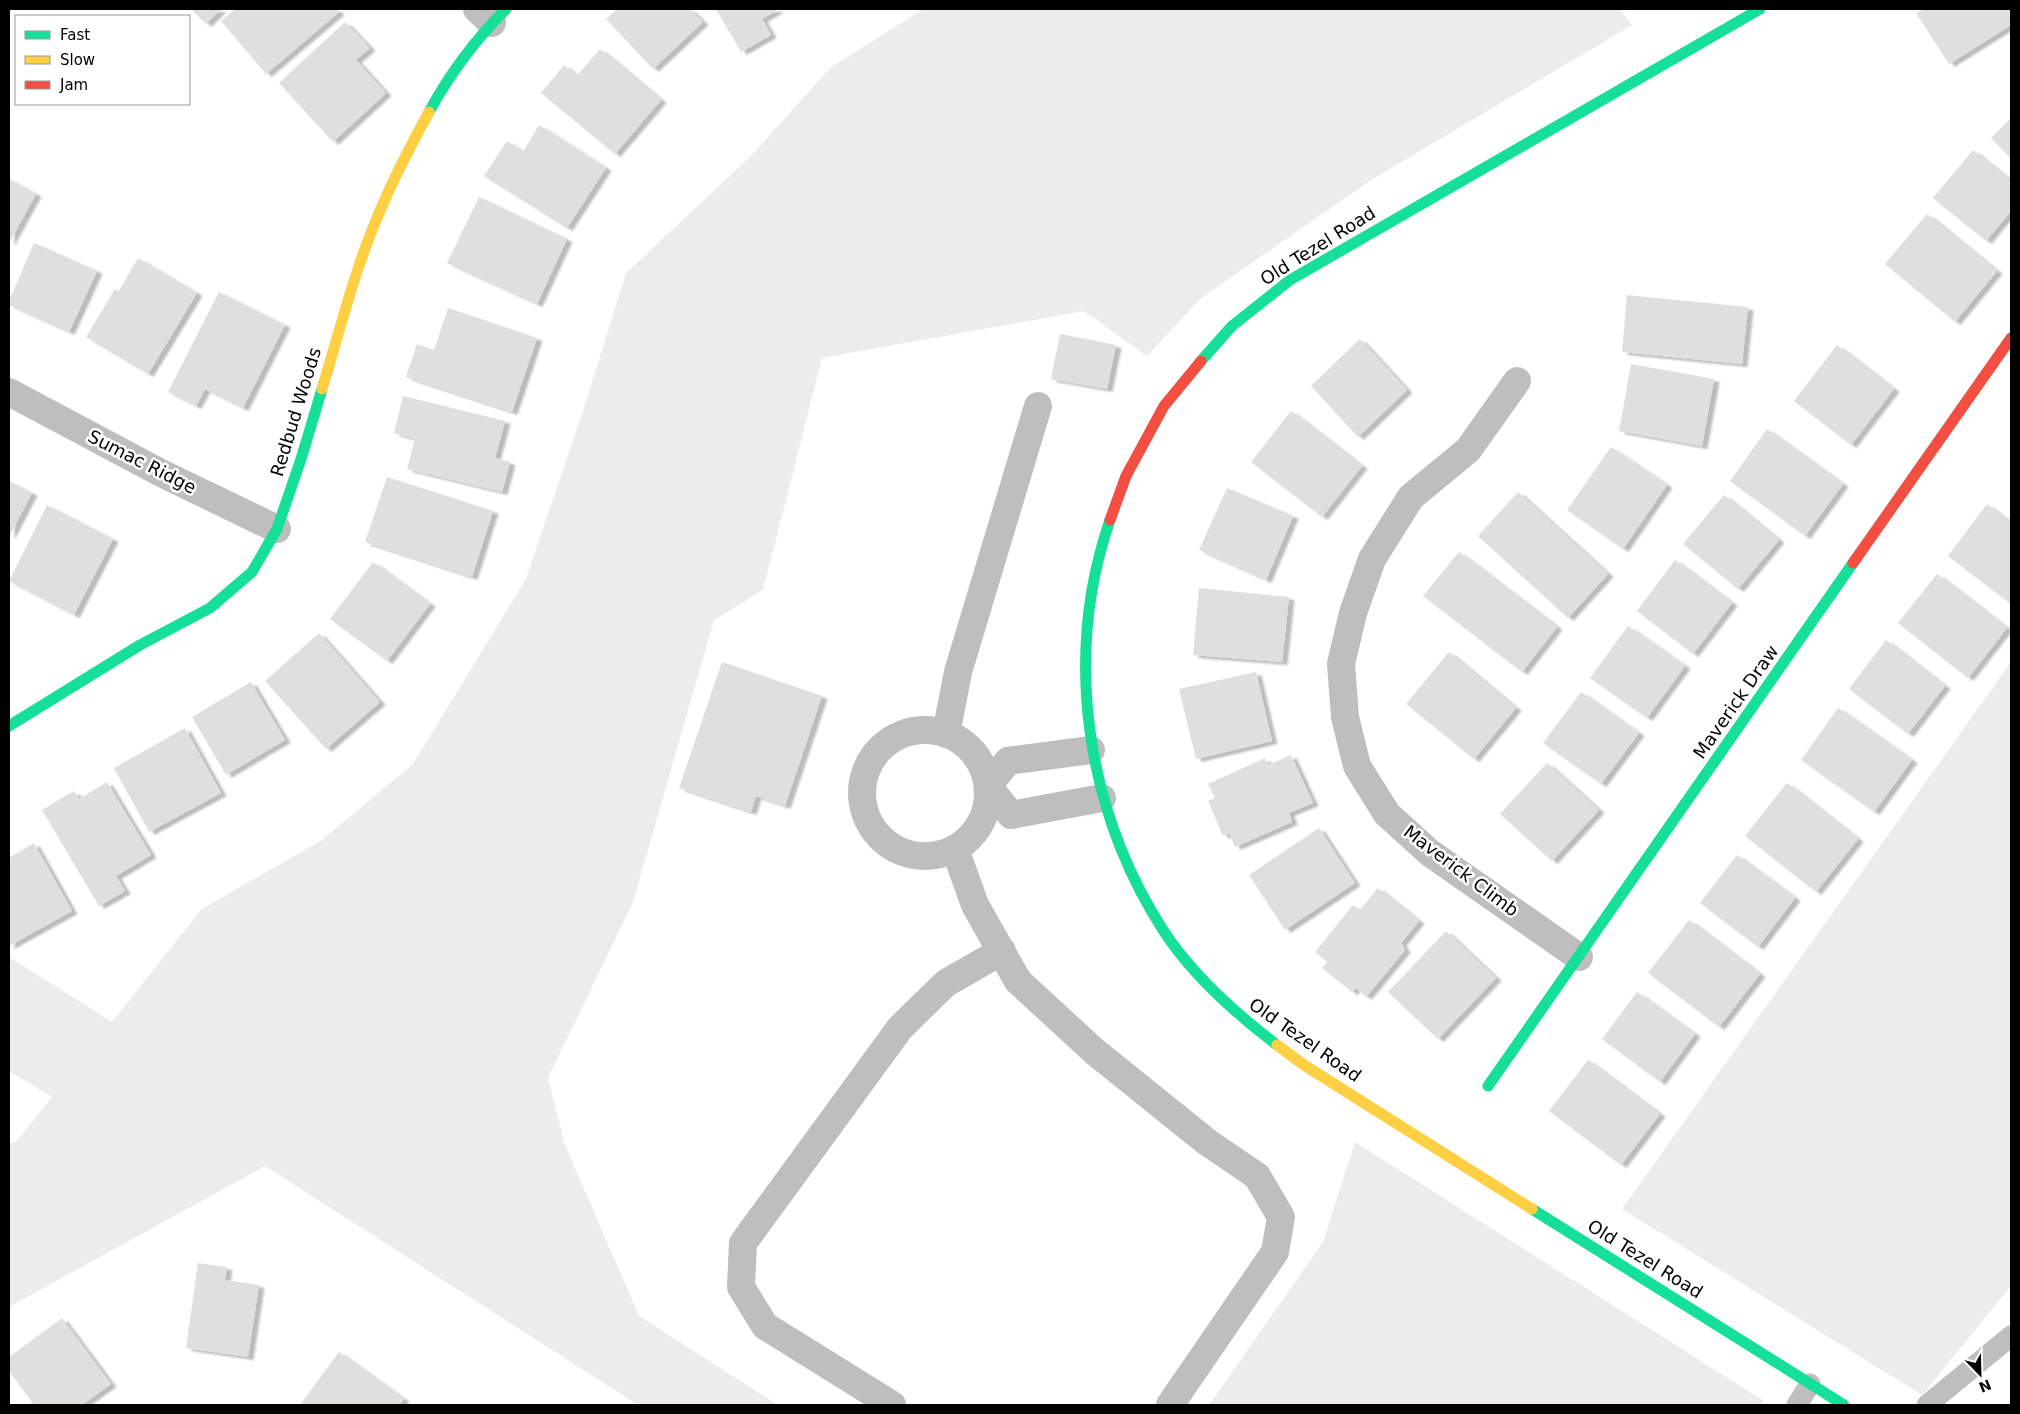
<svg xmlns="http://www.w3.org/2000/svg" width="2020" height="1414" font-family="'DejaVu Sans',sans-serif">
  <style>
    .green { fill: #ececec }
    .building { fill: #dfdfdf; filter: url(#shadow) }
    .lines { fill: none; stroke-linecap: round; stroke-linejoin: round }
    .lane { stroke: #bebebe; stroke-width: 21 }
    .street { stroke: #bebebe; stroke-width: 28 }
    .fast { stroke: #16e098; stroke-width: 11 }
    .slow { stroke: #ffcf43; stroke-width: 11 }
    .jam { stroke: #f24e42; stroke-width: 11 }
    .labels { text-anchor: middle; stroke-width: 5; stroke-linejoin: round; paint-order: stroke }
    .street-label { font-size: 18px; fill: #000; stroke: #fff }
  </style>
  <defs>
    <filter id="shadow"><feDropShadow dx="5.5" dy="3" stdDeviation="1" flood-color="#0004"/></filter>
  </defs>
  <rect width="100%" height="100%" fill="#fff"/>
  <g class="green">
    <polygon points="923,9 1620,9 1632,25 1371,180 1200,299 1147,356 1084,311 822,358 763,590 714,620 633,902 548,1078 565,1145 639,1316 778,1405 638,1405 265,1166 9,1307 9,1144 16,1142 52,1097 9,1071 9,957 112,1022 202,909 322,840 413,764 526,579 584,408 626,273 750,157 830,68"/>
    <polygon points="2011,662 2011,1286 1922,1395 1622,1209"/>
    <polygon points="1355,1142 1764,1401 1760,1405 1209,1405 1323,1242"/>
  </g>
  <g class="building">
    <polygon points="191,9 221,9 206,24"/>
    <polygon points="235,9 336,9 339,12 266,74 221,21"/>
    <polygon points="617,9 690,9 703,22 653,69 606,19"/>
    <polygon points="716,9 779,9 762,19 771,35 741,52"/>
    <polygon points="1924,9 2011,9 2011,25 1949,64 1916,13"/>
    <polygon points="345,22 370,48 356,60 386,93 333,142 279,83"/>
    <polygon points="600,49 661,100 615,154 541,93 564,65 577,76"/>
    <polygon points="2011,118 2011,159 1991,138"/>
    <polygon points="539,125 606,168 567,228 484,176 507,141 523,152"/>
    <polygon points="1973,150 2011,181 2011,211 1986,241 1933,198"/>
    <polygon points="9,179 36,194 9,243"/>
    <polygon points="479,197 567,239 537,304 447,263"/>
    <polygon points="1927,214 1997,271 1955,322 1885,264"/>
    <polygon points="34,243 97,271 69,332 9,305 9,301"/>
    <polygon points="138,258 197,293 148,374 86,337 115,289 119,291"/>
    <polygon points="219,292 285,325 243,408 205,389 196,406 168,392"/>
    <polygon points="1627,295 1748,307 1742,364 1622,352"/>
    <polygon points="448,308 537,338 512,412 406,377 417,344 434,350"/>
    <polygon points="1060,334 1116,345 1107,389 1051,379"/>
    <polygon points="1360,339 1407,390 1358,437 1311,386"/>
    <polygon points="1837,345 1894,389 1851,445 1794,401"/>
    <polygon points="1631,364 1714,379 1702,446 1619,431"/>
    <polygon points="403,396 505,421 495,458 510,462 502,492 407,469 415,439 394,433"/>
    <polygon points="1291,411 1362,466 1322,517 1251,462"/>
    <polygon points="1767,429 1843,484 1805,536 1730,481"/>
    <polygon points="1611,447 1667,485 1623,549 1567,510"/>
    <polygon points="387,477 493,511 472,577 365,542"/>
    <polygon points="9,481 32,493 9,537"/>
    <polygon points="1227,488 1293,516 1266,580 1199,550"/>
    <polygon points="1518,492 1608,574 1568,618 1478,536"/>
    <polygon points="1724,495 1779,540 1738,589 1683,544"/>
    <polygon points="1987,504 2011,523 2011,604 1948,556"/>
    <polygon points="47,505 113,539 74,615 9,581"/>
    <polygon points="1459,552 1557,627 1522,672 1423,596"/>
    <polygon points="1675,560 1732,603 1693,654 1637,611"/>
    <polygon points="373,562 430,604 387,661 330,619"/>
    <polygon points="1937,574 2007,628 1968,678 1898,623"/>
    <polygon points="1199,588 1289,597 1282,662 1193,655"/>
    <polygon points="1628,626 1685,666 1647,718 1590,678"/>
    <polygon points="319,633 380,702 326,749 265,681"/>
    <polygon points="1886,640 1945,686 1908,734 1849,689"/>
    <polygon points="1449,652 1516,708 1474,759 1406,704"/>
    <polygon points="722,662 822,696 785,806 756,796 751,812 679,788"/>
    <polygon points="1256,672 1272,741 1196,759 1179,689"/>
    <polygon points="251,682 285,740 226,775 192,717"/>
    <polygon points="1581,692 1639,733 1601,784 1543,743"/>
    <polygon points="1838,708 1912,760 1874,812 1801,760"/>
    <polygon points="185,728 221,793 149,832 114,768"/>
    <polygon points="1291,755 1313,803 1289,813 1292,822 1235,847 1229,833 1223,836 1208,801 1215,798 1208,784 1265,758 1268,765"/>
    <polygon points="1547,763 1599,810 1552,861 1500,814"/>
    <polygon points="107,782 151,855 116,876 125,891 99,906 42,810 74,791 79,799"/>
    <polygon points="1787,783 1858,839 1816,892 1745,836"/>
    <polygon points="1319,828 1355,883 1285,930 1249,875"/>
    <polygon points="34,843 72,911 9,946 9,858"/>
    <polygon points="1737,855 1795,898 1758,947 1700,903"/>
    <polygon points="1378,888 1419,921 1401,943 1405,950 1366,997 1356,988 1352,992 1322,968 1327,962 1315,952 1353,905 1360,910"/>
    <polygon points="1689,920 1760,974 1719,1027 1648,973"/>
    <polygon points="1446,931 1496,978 1438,1039 1388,992"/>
    <polygon points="1637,992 1695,1034 1660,1082 1602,1039"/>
    <polygon points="1588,1060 1660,1114 1621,1165 1549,1111"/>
    <polygon points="198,1263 227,1267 225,1280 259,1285 248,1357 186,1348"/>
    <polygon points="62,1318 111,1384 82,1405 34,1405 9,1371 9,1357"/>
    <polygon points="339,1352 404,1399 399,1405 300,1405"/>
  </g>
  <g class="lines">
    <g class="lane">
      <polyline points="1797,1405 1810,1384"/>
      <polyline points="1927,1405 2011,1336"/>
    </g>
    <g class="street">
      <polyline points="477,9 492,23"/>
      <polyline points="1517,381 1468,450 1411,497 1372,559 1353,613 1341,664 1345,717 1357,766 1387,814 1430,853 1579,957"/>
      <polyline points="9,392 161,473 277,529"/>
      <circle cx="925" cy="793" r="63"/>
      <polyline points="946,734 958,672 1038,406"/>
      <polyline points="1091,750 1008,761 988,786 1011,815 1102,798"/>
      <polyline points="955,849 975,905 1018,981 1094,1051 1207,1142 1257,1176 1281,1217 1275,1252 1170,1405"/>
      <polyline points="892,1405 765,1326 741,1287 743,1243 900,1028 946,983 1002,951"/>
    </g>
    <g class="fast">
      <path d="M429,112C449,75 476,39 506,9"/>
      <polyline points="1201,361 1232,326 1290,280 1760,9"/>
      <path d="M1110,520C1063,656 1086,810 1163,930C1192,975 1235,1013 1277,1045"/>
      <polyline points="9,726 140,645 210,608 252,572 277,529 301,459 322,389"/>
      <polyline points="1488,1086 1853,563"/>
      <polyline points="1532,1209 1844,1405"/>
    </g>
    <g class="slow">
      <path d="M322,389C340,330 355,268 380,211C394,177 411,145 429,112"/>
      <polyline points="1277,1045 1304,1065 1532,1209"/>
    </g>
    <g class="jam">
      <polyline points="1110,520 1126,476 1164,406 1201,361"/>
      <polyline points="1853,563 2011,338"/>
    </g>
  </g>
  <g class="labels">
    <g class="street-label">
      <text transform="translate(1318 246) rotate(-32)" y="6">Old Tezel Road</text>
      <text transform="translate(296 412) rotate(-73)" y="6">Redbud Woods</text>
      <text transform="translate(142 462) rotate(27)" y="6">Sumac Ridge</text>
      <text transform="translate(1736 702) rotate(-55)" y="6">Maverick Draw</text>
      <text transform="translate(1461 871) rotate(37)" y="6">Maverick Climb</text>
      <text transform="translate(1305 1040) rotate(35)" y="6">Old Tezel Road</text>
      <text transform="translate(1645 1259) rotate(32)" y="6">Old Tezel Road</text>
    </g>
  </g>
  <rect width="2020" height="1414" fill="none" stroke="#000000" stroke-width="20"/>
  <rect x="15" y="15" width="175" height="90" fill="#ffffff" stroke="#999999"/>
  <rect x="25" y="31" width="25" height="8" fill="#16e098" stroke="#999999"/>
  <text x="60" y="40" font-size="15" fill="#000000">Fast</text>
  <rect x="25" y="56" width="25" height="8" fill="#ffcf43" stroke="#999999"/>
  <text x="60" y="65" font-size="15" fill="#000000">Slow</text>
  <rect x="25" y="81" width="25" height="8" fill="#f24e42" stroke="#999999"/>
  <text x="60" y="90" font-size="15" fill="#000000">Jam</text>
  <g transform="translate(1980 1374) rotate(157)" stroke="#ffffff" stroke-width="4" paint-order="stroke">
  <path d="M0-4L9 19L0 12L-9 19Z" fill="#000000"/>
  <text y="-8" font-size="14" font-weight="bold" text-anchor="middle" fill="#000000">N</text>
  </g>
</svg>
